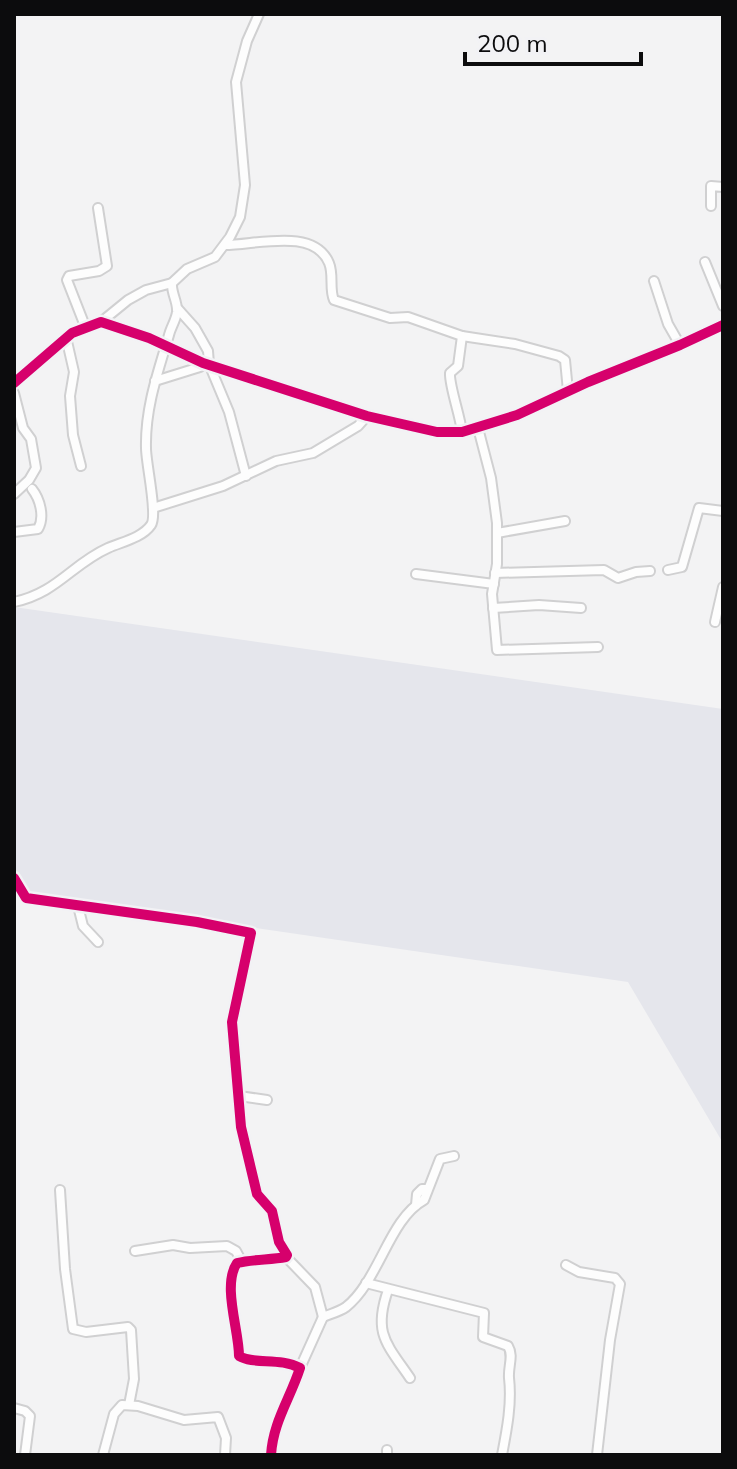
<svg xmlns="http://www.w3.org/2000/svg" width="737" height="1469" font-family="Mulish,sans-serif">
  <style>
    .built { fill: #e5e6ec }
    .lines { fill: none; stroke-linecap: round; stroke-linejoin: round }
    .minor-casing { stroke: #d0d0d1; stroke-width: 12 }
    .minor { stroke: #fdfdfd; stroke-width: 8 }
    .cycleway-casing { stroke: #f2f2f5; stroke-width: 15 }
    .cycleway { stroke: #d6006c; stroke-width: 10 }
  </style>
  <rect width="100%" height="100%" fill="#f3f3f4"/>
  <polygon class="built" points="14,607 723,709 723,1143 628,982 28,895 14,874"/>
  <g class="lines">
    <defs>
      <g id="minor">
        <polyline points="711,206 711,186 723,187"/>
        <path d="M225,245C256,245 314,227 329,263C334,275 329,289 334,300L390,318L408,317L462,336L458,366L450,373C449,385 460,415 462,432"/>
        <polyline points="705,262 723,306"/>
        <polyline points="654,281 668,324 680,345"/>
        <polyline points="178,309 195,328 208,351 209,364 229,412 246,476"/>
        <polyline points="101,322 128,300 146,290 172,283 187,269 215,257 230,237 240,217 245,185 236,82 247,41 259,14"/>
        <polyline points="85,326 67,280 69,276 99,271 107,266 98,208"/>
        <polyline points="462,336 515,344 559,356 565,360 568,391"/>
        <polyline points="66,337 74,372 70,396 73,435 81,466"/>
        <polyline points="155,381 200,367 205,363"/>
        <polyline points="14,383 72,333 101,322 149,338 203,363 367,416 437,432 462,432 517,415 588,382 680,345 723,325"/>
        <polyline points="14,393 23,428 31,439 36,468 29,480 14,494"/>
        <polyline points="478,428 491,478 497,523 497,564 492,594 497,650 598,647"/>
        <polyline points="153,508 223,486 276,461 313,453 358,426 367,416"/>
        <path d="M14,532L38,529C45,517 40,499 32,489"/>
        <polyline points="497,533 565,521"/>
        <polyline points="668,570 682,567 699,508 723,511"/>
        <polyline points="495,573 604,570 618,578 636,572 650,571"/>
        <polyline points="416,574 494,584"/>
        <path d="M14,602C57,593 72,564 108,548C121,542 142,538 151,525C158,515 146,464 146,448C145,408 158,372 169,335C171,327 176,320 177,312C178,302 171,293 172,283"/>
        <polyline points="493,608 539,605 581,608"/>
        <polyline points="715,622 723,587"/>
        <path d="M14,878L26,898L197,922L251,933L232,1022L241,1127L257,1194L272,1211L279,1242L287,1255L286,1257C270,1260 254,1259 237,1263C222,1285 239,1330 239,1356C254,1365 280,1357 300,1368C290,1399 273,1422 271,1455"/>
        <polyline points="78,906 83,926 98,942"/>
        <polyline points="239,1096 267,1100"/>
        <polyline points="60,1190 65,1269 73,1329 86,1332 128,1327 131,1330 134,1379 129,1405"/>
        <polyline points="416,1205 417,1194 422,1189 427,1189"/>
        <polyline points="135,1251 173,1245 190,1248 227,1246 236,1251 242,1262"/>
        <polyline points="286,1257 315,1287 323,1317"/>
        <polyline points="566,1265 579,1272 615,1278 620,1284 610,1340 597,1455"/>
        <path d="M366,1283L484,1313L483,1337L508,1346C514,1356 508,1366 509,1378C512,1403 507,1429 502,1455"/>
        <path d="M388,1290C373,1333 386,1343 410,1378"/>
        <path d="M300,1368L323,1317C330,1314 339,1312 346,1307C379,1281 389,1219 424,1200L440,1159L454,1156"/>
        <polyline points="14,1408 25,1411 30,1416 25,1455"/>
        <polyline points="103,1455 114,1414 122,1405 138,1406 184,1420 218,1417 226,1438 225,1455"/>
        <polyline points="387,1455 387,1450"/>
      </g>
    </defs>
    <use href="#minor" class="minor-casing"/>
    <use href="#minor" class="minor"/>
    <defs>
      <g id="cycleway">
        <polyline points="14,383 72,333 101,322 149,338 203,363 367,416 437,432 462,432 517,415 588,382 680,345 723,325"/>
        <path d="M14,878L26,898L197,922L251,933L232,1022L241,1127L257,1194L272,1211L279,1242L287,1255L286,1257C270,1260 254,1259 237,1263C222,1285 239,1330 239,1356C254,1365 280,1357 300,1368C290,1399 273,1422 271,1455"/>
      </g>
    </defs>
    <use href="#cycleway" class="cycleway-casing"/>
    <use href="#cycleway" class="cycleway"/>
  </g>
  <rect width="737" height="1469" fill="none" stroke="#0c0c0d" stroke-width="32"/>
  <path d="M465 52v12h176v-12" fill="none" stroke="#0c0c0d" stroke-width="4"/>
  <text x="477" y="52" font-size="24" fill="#0c0c0d" stroke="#f2f2f5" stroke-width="6" paint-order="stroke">200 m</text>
</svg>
